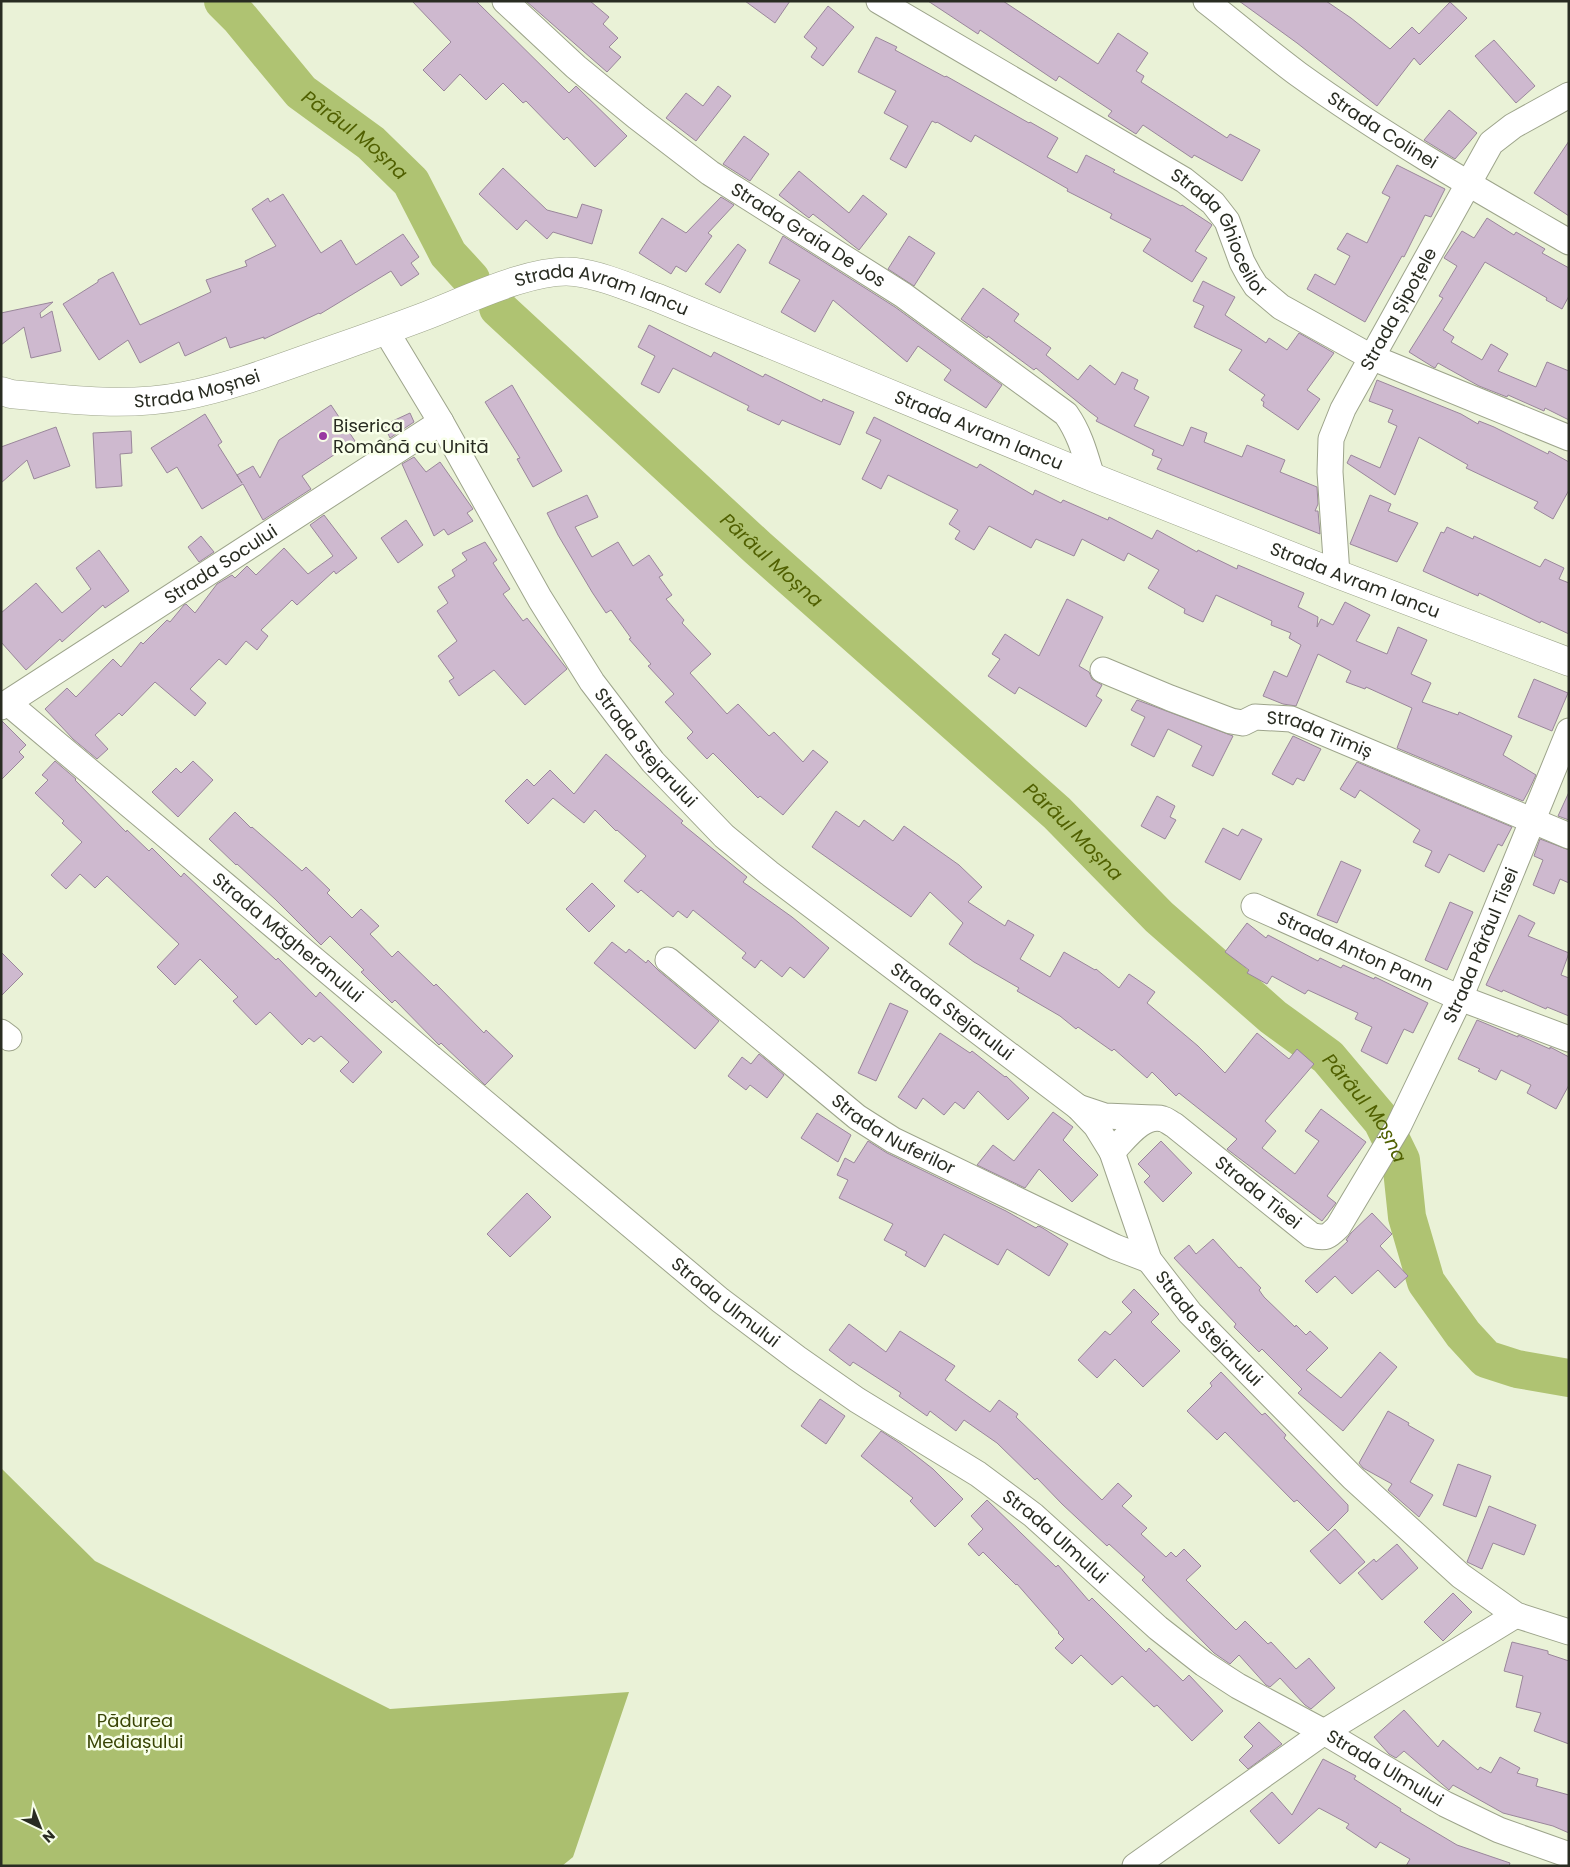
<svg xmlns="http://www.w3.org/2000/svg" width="1570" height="1867" font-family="Poppins,sans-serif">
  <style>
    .forest { fill: #abbf6f }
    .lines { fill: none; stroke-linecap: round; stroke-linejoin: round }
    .river { stroke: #afc372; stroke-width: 38 }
    .building { fill: #ceb9cf; stroke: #9a879b }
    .street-casing { stroke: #9da48b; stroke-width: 27 }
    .secondary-casing { stroke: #9da48b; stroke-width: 29 }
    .street { stroke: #fff; stroke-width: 25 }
    .secondary { stroke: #fff; stroke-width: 28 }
    .poi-dot { fill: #9839a1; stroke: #f8ffe9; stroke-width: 2 }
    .labels { text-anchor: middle; stroke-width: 5; stroke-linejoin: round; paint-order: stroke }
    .street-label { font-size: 18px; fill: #292c22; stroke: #f8ffe9 }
    .poi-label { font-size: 18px; fill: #292c22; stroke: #f8ffe9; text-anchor: start }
    .park-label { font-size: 18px; fill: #394506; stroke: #f8ffe9 }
    .water-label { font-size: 19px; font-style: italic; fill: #506000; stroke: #f8ffe9 }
  </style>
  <rect width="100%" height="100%" fill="#eaf2d7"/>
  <polygon class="forest" points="1,1468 95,1561 390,1709 629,1692 573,1857 562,1866 1,1866"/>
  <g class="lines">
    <g class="river">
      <path id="s1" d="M223,1L239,17L301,92L371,143L411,182L448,254L471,279"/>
      <path id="s2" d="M498,308L758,548L1057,813L1159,917L1273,1017L1328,1057L1382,1121L1401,1160L1407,1217L1426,1282L1463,1334L1486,1359L1517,1369L1569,1378"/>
    </g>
  </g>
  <g class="building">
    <polygon points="412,1 476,1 569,93 576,86 627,136 595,167 567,137 564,140 526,101 523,103 503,83 486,100 460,74 444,91 423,70 451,42"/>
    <polygon points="526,1 590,1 609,17 603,24 618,38 609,47 621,57 607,72"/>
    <polygon points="745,1 790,1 775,23"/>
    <polygon points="928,1 1003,1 1098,64 1118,33 1148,53 1136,71 1144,76 1141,82 1227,138 1230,134 1260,150 1242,181 1194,155 1192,158 1143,125 1136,134 1108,116 1112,111 1059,76 1056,81 980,30 978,34"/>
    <polygon points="1239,1 1326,1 1351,18 1390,49 1412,27 1419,34 1450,2 1467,18 1420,65 1414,58 1377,106 1297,43"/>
    <polygon points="828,6 854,27 823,66 811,57 817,48 804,37"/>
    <polygon points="876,37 897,47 895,50 945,77 946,76 1029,123 1030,122 1058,138 1047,157 1077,173 1086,155 1115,170 1113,172 1181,206 1182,205 1211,224 1212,225 1195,251 1207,258 1192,282 1143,251 1151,239 1110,218 1112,214 1067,191 1068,189 975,135 971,142 937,122 936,123 932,121 906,168 890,159 908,126 884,113 896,91 858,72"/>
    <polygon points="1494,40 1535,86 1516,103 1475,56"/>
    <polygon points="718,86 731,96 696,141 666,118 686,93 703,106"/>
    <polygon points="1449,110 1477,133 1455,159 1424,140"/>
    <polygon points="744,136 769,154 750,181 723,164"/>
    <polygon points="1569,141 1569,216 1534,193"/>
    <polygon points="1397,165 1445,189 1431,217 1425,215 1404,257 1402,256 1365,322 1307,289 1315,274 1335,285 1350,256 1337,249 1347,233 1367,243 1390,197 1382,193"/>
    <polygon points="503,168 547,210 577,218 582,204 602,210 592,244 553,232 547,239 526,220 517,230 479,194"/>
    <polygon points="799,171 849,213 863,195 887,214 859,250 813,214 809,218 779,195"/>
    <polygon points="283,194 321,253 341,240 356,265 403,234 419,257 411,263 419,274 401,286 391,271 320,314 319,313 264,339 264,337 230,348 226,337 185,356 179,342 140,363 128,340 99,360 63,304 98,282 98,280 113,272 140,325 211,292 206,280 247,266 245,261 276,246 252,209 268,198 270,202"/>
    <polygon points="721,197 734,205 708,233 712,236 686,272 676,266 671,274 639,253 662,218 686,233"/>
    <polygon points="1487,218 1514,235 1516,232 1545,249 1542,253 1569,268 1569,296 1562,309 1546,300 1547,298 1485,262 1443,330 1454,337 1451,342 1482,360 1491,344 1508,354 1498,371 1536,387 1547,362 1569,371 1569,420 1545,408 1544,411 1508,395 1507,397 1479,386 1438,363 1435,368 1433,367 1409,352 1443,298 1439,296 1457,266 1444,258 1462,231 1474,238"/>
    <polygon points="783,236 895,307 1002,385 986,408 944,380 951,370 918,346 907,362 833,300 815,332 781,312 800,280 769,263"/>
    <polygon points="909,236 935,253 914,286 888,269"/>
    <polygon points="738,244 746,250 720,293 705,284"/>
    <polygon points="1203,281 1235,297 1225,315 1266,343 1269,338 1287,350 1299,333 1334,353 1307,390 1320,399 1298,430 1263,406 1264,402 1261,400 1265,395 1229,370 1242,350 1194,327 1204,306 1193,301"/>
    <polygon points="983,288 1019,314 1014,321 1051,348 1046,355 1078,380 1090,365 1115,385 1122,372 1138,380 1134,389 1149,397 1134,426 1183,446 1191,427 1207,433 1204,442 1242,457 1247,445 1285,460 1280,472 1317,487 1318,504 1315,511 1318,511 1320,534 1157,469 1162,459 1152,455 1154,450 1096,421 1098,418 1090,412 1036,368 1034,370 988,336 987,338 961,319"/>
    <polygon points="53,302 40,313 41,318 52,311 61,351 31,358 24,327 1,345 1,313"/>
    <polygon points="649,325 711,357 714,352 763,377 765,374 822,402 823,399 854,412 840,445 782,420 779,425 747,410 749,406 673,368 659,393 641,384 655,356 638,347"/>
    <polygon points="1377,380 1461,414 1478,424 1479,421 1494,427 1548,454 1549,451 1569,462 1569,490 1553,519 1534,508 1538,502 1466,468 1468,465 1419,437 1395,495 1347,463 1351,455 1380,468 1397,426 1388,422 1393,410 1369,401"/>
    <polygon points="512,385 562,471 533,487 517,459 520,458 485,402"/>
    <polygon points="331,405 355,441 302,476 311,489 263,520 243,484 202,509 177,467 167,473 151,448 205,414 222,442 218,445 242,483 237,475 253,466 260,478 279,440"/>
    <polygon points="410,413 414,422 390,438 384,425"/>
    <polygon points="874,417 977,468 980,464 1033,495 1035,490 1061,503 1063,500 1108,520 1109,517 1152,539 1157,530 1197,552 1198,550 1237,569 1238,565 1304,593 1298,607 1318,617 1317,627 1321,619 1333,625 1345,602 1370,615 1356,641 1387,654 1398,627 1427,640 1411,674 1431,683 1422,702 1458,715 1459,712 1512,736 1503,755 1536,775 1528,792 1523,801 1397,748 1412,708 1366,687 1365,689 1346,682 1351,671 1318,654 1296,706 1283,704 1263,696 1274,671 1287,677 1301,645 1289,638 1291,633 1271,625 1272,621 1216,595 1203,622 1184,613 1185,609 1148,588 1159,570 1128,553 1124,561 1082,539 1074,556 1036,539 1031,548 989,526 974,550 955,539 960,531 949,524 958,510 888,475 881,489 862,479 881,440 866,433"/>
    <polygon points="56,427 70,466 34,479 27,460 1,483 1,447"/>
    <polygon points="131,431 132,453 120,454 122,486 96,488 93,433"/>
    <polygon points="414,457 426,472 440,462 473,509 467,513 473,521 448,535 444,529 434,536 402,464"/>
    <polygon points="587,495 598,517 575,527 592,557 618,542 633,566 649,555 663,575 659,577 672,595 666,599 684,620 682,623 711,654 690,673 727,714 738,704 769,736 774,732 803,762 813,750 828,762 783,815 760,796 758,798 713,753 707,759 687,738 693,732 665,702 674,694 648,666 651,664 629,639 631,638 611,610 606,613 592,592 558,535 547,513"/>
    <polygon points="1370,495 1391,504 1388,511 1418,523 1397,562 1350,544"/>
    <polygon points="324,515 357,558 336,574 334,571 297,605 292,600 261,630 268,636 257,650 246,641 226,665 219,659 190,689 206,703 195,716 155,682 122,716 119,713 95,735 108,749 97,759 73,739 45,709 67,688 76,697 113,659 121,667 141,642 143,644 167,620 170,622 184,605 186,604 195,613 217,584 232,575 235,578 247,566 256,575 284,548 308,574 333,556 310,525"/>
    <polygon points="406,520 423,545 398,563 381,538"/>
    <polygon points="1447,527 1473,539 1474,536 1540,567 1545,559 1564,568 1559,579 1569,583 1569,634 1541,621 1540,623 1479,593 1478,596 1423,571 1441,532 1444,533"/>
    <polygon points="201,536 214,552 199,562 188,547"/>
    <polygon points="485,542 497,560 493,563 510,589 503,594 523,621 527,618 567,669 525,705 494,670 459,696 449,681 454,678 438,656 457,641 437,611 448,603 438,587 455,576 452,570 467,560 462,553"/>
    <polygon points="99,550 129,591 105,608 103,605 62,642 60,639 26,670 1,642 1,613 36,583 62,613 91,589 76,568"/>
    <polygon points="1067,599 1103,617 1079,666 1089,672 1092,679 1102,685 1096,696 1102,700 1086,727 1019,687 1015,694 988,676 1000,659 992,654 1005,634 1039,656"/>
    <polygon points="1534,679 1568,693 1552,731 1518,717"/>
    <polygon points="1137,700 1233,736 1213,776 1192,766 1202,746 1168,729 1154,757 1131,745 1145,717 1131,710"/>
    <polygon points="2,721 26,745 19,752 24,757 1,780"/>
    <polygon points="1293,736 1321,749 1304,781 1297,778 1293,785 1272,774"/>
    <polygon points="606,754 683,821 681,823 747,877 743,882 792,917 829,948 804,978 790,967 782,977 761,960 755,968 742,958 746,953 693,910 687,918 678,911 673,917 641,890 638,893 624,881 646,856 617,830 616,831 595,810 584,823 553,798 528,824 505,801 527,779 534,786 550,770 574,794"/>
    <polygon points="55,761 76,779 75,780 126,832 127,830 149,851 152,848 181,877 184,873 276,960 278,958 316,997 320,992 382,1052 353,1083 340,1071 349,1062 321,1036 314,1042 309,1038 302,1045 270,1012 256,1025 233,1001 238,997 200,959 175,985 157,967 179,944 107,876 95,888 80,874 66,889 51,875 82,842 62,823 64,821 35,793 48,780 42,775"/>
    <polygon points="193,761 213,780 178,817 152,792 176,768 181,773"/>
    <polygon points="1357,762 1512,827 1502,846 1498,844 1484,872 1449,854 1439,873 1425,866 1432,851 1413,842 1420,830 1360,790 1355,798 1340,789"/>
    <polygon points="1569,792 1569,820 1558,816"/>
    <polygon points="1157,796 1175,806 1170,817 1176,820 1165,839 1141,826"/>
    <polygon points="836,811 859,827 864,820 893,841 904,826 959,865 982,887 968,902 1005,926 1008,920 1034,935 1020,959 1050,977 1064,952 1095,970 1096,969 1119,988 1129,974 1155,992 1147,1003 1198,1046 1225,1073 1257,1033 1289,1059 1297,1049 1314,1064 1265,1121 1276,1131 1262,1148 1295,1174 1319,1141 1305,1131 1321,1109 1366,1142 1327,1196 1336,1203 1322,1221 1227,1149 1237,1139 1179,1093 1176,1096 1152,1072 1147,1078 1114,1049 1112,1051 1078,1027 1076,1029 1060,1016 1017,991 1019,988 974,962 949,944 963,923 930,892 911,917 812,847"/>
    <polygon points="235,812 251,828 252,827 302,871 306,867 330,890 327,893 352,918 361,909 379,926 370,934 392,957 398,951 434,986 436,984 484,1033 486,1030 513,1056 485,1085 441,1043 439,1045 395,1000 392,1003 361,972 364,970 330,936 321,945 275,899 237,864 236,865 209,839"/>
    <polygon points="1223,828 1238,836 1242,829 1262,839 1240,880 1205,862"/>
    <polygon points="1540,839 1569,850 1569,883 1560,879 1554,894 1533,885 1543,860 1534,856"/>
    <polygon points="1341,861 1361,870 1337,923 1317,915"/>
    <polygon points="592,883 615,906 589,932 566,909"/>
    <polygon points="1450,902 1473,912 1447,970 1425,960"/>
    <polygon points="1519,915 1535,923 1528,936 1569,953 1561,975 1569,978 1569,1016 1547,1007 1546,1009 1503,990 1502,992 1486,985"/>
    <polygon points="1247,923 1266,938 1268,935 1318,961 1320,958 1341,968 1343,965 1374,979 1375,977 1428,1003 1413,1033 1404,1029 1387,1064 1361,1051 1372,1027 1355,1019 1358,1013 1308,990 1305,994 1272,976 1267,984 1247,973 1249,970 1225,952"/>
    <polygon points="612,942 626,953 629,949 646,963 648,960 659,971 719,1021 695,1049 594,963"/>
    <polygon points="1,952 23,974 1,996"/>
    <polygon points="890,1003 908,1011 876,1081 858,1073"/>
    <polygon points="1477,1020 1518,1037 1518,1035 1550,1049 1550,1047 1569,1057 1569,1085 1556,1109 1527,1093 1531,1085 1501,1070 1496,1080 1478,1071 1480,1069 1458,1059"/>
    <polygon points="940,1033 970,1053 972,1051 1005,1077 1006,1076 1029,1098 1008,1120 978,1091 964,1109 955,1102 944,1115 923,1098 916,1109 898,1097"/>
    <polygon points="759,1054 784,1075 767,1098 750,1085 746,1090 728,1076 742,1057 751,1064"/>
    <polygon points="1053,1112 1073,1127 1063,1140 1098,1175 1072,1202 1039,1169 1025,1188 977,1165 993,1145 1014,1161"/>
    <polygon points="817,1113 851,1135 838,1162 801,1138"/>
    <polygon points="868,1141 887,1153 1006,1211 1036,1228 1038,1226 1041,1227 1068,1244 1049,1276 1007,1249 998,1265 944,1234 925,1267 905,1255 907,1252 884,1240 893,1224 839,1198 848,1180 837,1175 845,1158 854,1163"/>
    <polygon points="1161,1141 1192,1173 1163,1202 1144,1182 1150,1176 1138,1164"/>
    <polygon points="527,1193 551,1217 510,1257 487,1234"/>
    <polygon points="1372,1213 1392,1234 1380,1246 1408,1276 1395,1288 1378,1270 1352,1294 1335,1276 1317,1293 1305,1281 1348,1241 1346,1240 1351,1233"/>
    <polygon points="1213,1239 1239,1268 1241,1267 1261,1288 1259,1290 1264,1297 1295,1327 1296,1325 1306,1335 1310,1331 1328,1348 1306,1370 1341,1398 1380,1352 1397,1367 1343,1431 1298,1393 1302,1389 1262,1349 1259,1352 1234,1327 1236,1324 1174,1258 1189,1245 1196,1254"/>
    <polygon points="1134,1289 1159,1314 1151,1322 1180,1351 1143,1387 1115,1359 1097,1378 1078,1360 1105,1331 1110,1335 1132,1312 1122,1302"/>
    <polygon points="849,1324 886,1352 900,1331 955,1366 945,1380 990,1412 999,1400 1018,1414 1016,1417 1102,1500 1118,1483 1132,1496 1122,1506 1147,1528 1141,1534 1166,1557 1171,1552 1176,1557 1184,1549 1201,1566 1186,1580 1236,1630 1245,1621 1268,1644 1271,1642 1296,1669 1309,1658 1335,1688 1311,1709 1305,1705 1280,1678 1270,1687 1266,1685 1239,1655 1230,1664 1214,1653 1142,1580 1145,1577 1109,1544 1107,1546 1062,1504 1037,1478 1035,1480 997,1443 964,1420 956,1431 930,1411 927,1416 899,1396 901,1393 853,1362 850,1366 829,1350"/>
    <polygon points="1221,1372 1262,1415 1265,1413 1286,1435 1284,1438 1348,1505 1348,1511 1328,1531 1297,1500 1294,1502 1225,1432 1217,1440 1187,1411 1212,1386 1210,1383"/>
    <polygon points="820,1399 845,1416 826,1444 801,1426"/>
    <polygon points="1388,1411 1409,1423 1408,1425 1434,1440 1410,1482 1433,1495 1419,1517 1388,1490 1392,1484 1363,1468 1359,1463"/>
    <polygon points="881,1431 901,1444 933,1469 963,1499 935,1527 910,1501 913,1498 861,1456"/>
    <polygon points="1458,1464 1491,1476 1476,1517 1443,1505"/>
    <polygon points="987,1500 1056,1567 1058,1565 1089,1601 1092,1598 1146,1652 1149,1648 1183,1681 1189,1675 1223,1711 1192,1741 1157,1705 1154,1707 1122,1676 1112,1685 1081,1655 1072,1664 1055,1648 1064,1639 1058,1633 1059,1632 1017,1584 1016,1585 983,1552 979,1556 968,1544 983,1529 971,1516"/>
    <polygon points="1489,1506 1536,1525 1524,1555 1493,1543 1482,1569 1467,1562"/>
    <polygon points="1335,1529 1365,1562 1340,1584 1310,1551"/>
    <polygon points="1397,1544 1418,1568 1382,1600 1358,1573 1374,1559 1376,1562"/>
    <polygon points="1453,1593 1472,1612 1443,1641 1424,1622"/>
    <polygon points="1512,1642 1548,1651 1548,1654 1569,1661 1569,1744 1534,1731 1541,1713 1516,1707 1523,1676 1504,1671"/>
    <polygon points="1404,1710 1438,1747 1443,1740 1478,1770 1480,1767 1491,1773 1500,1757 1520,1768 1517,1773 1538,1779 1536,1786 1569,1795 1569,1833 1553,1826 1503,1813 1453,1785 1449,1790 1404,1751 1396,1758 1389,1754 1374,1737"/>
    <polygon points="1259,1722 1282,1744 1248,1769 1239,1760 1253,1746 1244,1737"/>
    <polygon points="1323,1759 1356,1776 1354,1779 1401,1809 1400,1811 1457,1845 1510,1863 1509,1866 1406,1866 1410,1859 1380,1842 1376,1848 1346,1828 1349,1824 1319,1808 1279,1844 1250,1811 1272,1792 1292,1815"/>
  </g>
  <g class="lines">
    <defs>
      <g id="street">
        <path id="s3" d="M505,1L576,67L637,117L710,173L903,295L1066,414C1080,434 1085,454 1092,477"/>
        <path id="s4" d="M879,1L1184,180L1213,203L1227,221L1242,262L1249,275L1256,286L1281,307L1371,357L1569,438"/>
        <path id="s5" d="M1206,1C1237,25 1267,51 1298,74C1384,136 1477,189 1569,242"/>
        <path id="s6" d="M386,331L441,422L540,599L592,682L653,762L724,836L769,873L1078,1107L1096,1126L1112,1152L1149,1260L1190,1313L1353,1478L1461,1576L1516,1615L1569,1632"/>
        <path id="s7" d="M1337,574L1330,472L1331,439L1343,409L1491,143L1513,126L1569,95"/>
        <path id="s8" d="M1103,670L1170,698L1231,721L1243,723L1255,717L1291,719L1569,836"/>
        <path id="s9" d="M8,703L720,1300L797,1358L857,1400L978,1474L1033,1515L1158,1628L1204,1664L1238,1686L1324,1732L1445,1804L1499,1830L1569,1855"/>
        <path id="s10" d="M1,707L441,422"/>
        <path id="s11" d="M1254,906L1460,998L1569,1039"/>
        <path id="s12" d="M668,960L857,1117L893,1140L1115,1247L1149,1260"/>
        <polyline points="1,1032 9,1038"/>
        <polyline points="1078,1107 1105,1116 1153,1118"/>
        <path id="s13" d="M1112,1152C1125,1139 1143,1113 1163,1119C1167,1120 1170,1123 1174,1125L1311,1235C1326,1239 1328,1237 1338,1227L1399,1125L1460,998L1569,731"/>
        <polyline points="1135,1866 1324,1732 1516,1615"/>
      </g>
      <g id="secondary">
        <path id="s14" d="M1,391L11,394C69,400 126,407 184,396C225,388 264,374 303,360C345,345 386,331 428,315C467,300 534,267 575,272C601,275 633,289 658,298L1092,477L1337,574L1569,662"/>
      </g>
    </defs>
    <use href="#street" class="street-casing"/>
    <use href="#secondary" class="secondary-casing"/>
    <use href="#street" class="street"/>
    <use href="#secondary" class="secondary"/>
  </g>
  <circle class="poi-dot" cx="323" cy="436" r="5"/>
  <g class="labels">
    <g class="street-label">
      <text dy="6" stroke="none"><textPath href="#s5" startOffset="219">Strada Colinei</textPath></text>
      <text dy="6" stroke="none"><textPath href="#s4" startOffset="418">Strada Ghioceilor</textPath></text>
      <text dy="6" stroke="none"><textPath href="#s3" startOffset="384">Strada Graia De Jos</textPath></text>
      <text dy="6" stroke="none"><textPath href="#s14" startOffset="625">Strada Avram Iancu</textPath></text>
      <text dy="6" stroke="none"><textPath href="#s7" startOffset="282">Strada Șipoțele</textPath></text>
      <text dy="6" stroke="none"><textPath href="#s14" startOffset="198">Strada Moșnei</textPath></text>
      <text dy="6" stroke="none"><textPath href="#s14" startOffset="1030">Strada Avram Iancu</textPath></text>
      <text dy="6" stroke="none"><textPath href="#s10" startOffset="262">Strada Socului</textPath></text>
      <text dy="6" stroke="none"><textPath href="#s14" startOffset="1435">Strada Avram Iancu</textPath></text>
      <text dy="6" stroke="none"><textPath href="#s8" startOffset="231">Strada Timiș</textPath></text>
      <text dy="6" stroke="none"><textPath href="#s6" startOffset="492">Strada Stejarului</textPath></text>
      <text dy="6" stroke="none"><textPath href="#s9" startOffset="365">Strada Măgheranului</textPath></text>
      <text dy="6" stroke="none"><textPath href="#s13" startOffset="599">Strada Pârâul Tisei</textPath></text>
      <text dy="6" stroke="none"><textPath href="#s11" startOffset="111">Strada Anton Pann</textPath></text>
      <text dy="6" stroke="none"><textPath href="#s6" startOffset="898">Strada Stejarului</textPath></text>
      <text dy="6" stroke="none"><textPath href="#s12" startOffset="286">Strada Nuferilor</textPath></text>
      <text dy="6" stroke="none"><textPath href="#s13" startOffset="184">Strada Tisei</textPath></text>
      <text dy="6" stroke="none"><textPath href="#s9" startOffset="935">Strada Ulmului</textPath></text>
      <text dy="6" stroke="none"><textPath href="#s6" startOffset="1318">Strada Stejarului</textPath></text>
      <text dy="6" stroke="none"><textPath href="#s9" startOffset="1340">Strada Ulmului</textPath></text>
      <text dy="6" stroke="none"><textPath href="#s9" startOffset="1745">Strada Ulmului</textPath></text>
    </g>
    <g class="poi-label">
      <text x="333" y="432">Biserica<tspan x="333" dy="21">Română cu Unită</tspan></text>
    </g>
    <g class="park-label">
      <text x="135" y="1727">Pădurea<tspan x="135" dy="21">Mediașului</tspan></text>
    </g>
    <g class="water-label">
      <text dy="7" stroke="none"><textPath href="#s1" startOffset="189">Pârâul Moșna</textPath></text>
      <text dy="7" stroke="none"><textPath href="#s2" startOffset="372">Pârâul Moșna</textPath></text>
      <text dy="7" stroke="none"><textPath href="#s2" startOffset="778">Pârâul Moșna</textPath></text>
      <text dy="7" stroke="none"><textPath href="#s2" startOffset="1182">Pârâul Moșna</textPath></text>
    </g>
  </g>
  <rect width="1570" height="1867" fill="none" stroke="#292c22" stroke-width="5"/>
  <g transform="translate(40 1827) rotate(137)" stroke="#f8ffe9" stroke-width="4" paint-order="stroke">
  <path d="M0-4L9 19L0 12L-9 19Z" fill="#292c22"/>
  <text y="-8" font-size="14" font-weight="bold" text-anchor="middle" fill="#292c22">N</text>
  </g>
</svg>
